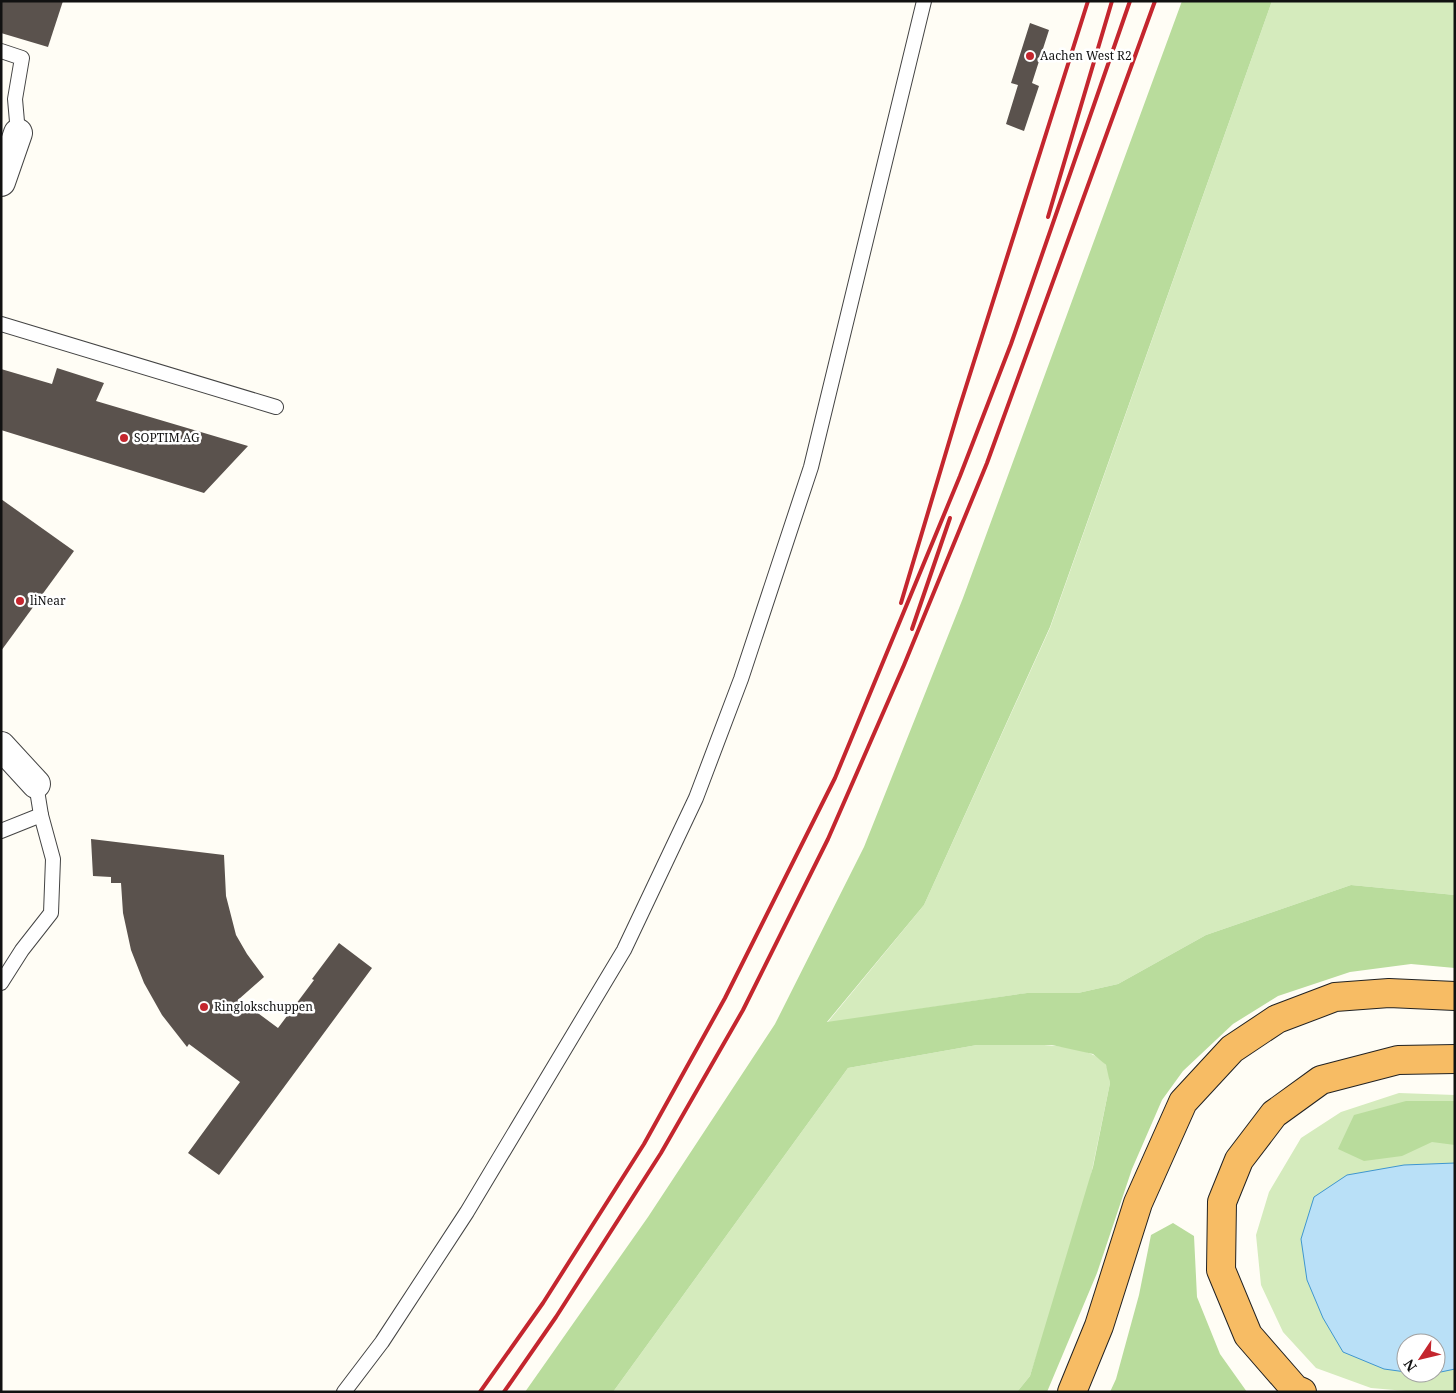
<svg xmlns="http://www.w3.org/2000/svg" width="1456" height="1393" font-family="'Noto Serif',serif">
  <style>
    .green { fill: #d5ebbd; fill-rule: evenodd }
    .forest { fill: #b9dc9c }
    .water { fill: #b9e0f7; stroke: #3f96cf }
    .building { fill: #5a524d }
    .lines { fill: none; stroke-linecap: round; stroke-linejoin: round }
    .service-casing { stroke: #444; stroke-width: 16 }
    .minor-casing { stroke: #444; stroke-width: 30 }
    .trunk-casing { stroke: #222; stroke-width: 30 }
    .service { stroke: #fff; stroke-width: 14 }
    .minor { stroke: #fff; stroke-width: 28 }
    .trunk { stroke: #f7bc64; stroke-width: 28 }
    .rail { stroke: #c4262e; stroke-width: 4 }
    .poi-dot { fill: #c4262e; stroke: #fff; stroke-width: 2 }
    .labels { text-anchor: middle; stroke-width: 5; stroke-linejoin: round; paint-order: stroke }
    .poi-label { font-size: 12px; fill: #111; stroke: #fff; text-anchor: start }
  </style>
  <rect width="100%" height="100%" fill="#fffdf5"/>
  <g class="green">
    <polygon points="1272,1 1455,1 1455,895 1351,885 1206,935 1118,984 1078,993 1027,993 827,1023 924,905 1050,628"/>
    <path d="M977,1045C1007,1045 1086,1039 1105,1064C1109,1068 1109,1077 1110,1083L1083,1214L1030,1376L1017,1392H613L848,1068Z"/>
    <path d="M1399,1093L1455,1095V1390L1447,1392H1418L1371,1388L1316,1368L1283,1332L1261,1285L1256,1235L1269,1192L1301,1138L1341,1112ZM1406,1343H1436V1373H1406Z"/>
  </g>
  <g class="forest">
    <polygon points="1182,1 1272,1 1050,627 924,905 827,1022 1027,993 1078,993 1118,984 1206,935 1351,885 1455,895 1455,968 1411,964 1350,972 1278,996 1233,1024 1183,1071 1162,1100 1132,1169 1097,1273 1047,1392 1017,1392 1030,1376 1093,1167 1110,1083 1106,1065 1093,1054 1052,1045 977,1045 848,1068 613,1392 525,1392 648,1217 775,1024 864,847 963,598"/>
    <polygon points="1406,1101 1455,1101 1455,1145 1432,1142 1402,1156 1364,1161 1338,1149 1354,1115"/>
    <polygon points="1173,1223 1194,1236 1197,1297 1220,1354 1247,1392 1110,1392 1116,1379 1139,1295 1151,1235"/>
  </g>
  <polygon class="water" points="1455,1163 1455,1369 1436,1373 1436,1343 1406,1343 1406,1372 1384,1369 1343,1352 1323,1318 1307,1280 1301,1239 1314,1197 1347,1175 1404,1165"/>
  <g class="building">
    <polygon points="1,1 63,1 48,47 1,33"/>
    <polygon points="1030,23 1049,30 1032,83 1039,86 1024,131 1006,124 1018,85 1011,83"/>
    <polygon points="57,368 104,383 96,401 248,446 204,493 1,430 1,369 52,384"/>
    <polygon points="1,499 74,551 1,651"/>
    <polygon points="91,839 224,855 226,896 236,935 247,954 264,977 239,999 278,1028 314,980 312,979 339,943 372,968 219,1175 188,1153 240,1082 189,1044 187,1047 162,1015 144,983 131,950 123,913 121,883 111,883 111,877 93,876"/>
  </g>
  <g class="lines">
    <defs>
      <g id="service">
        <polyline points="1,51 22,58 15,99 18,133"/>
        <polyline points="1,324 276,407"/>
        <polyline points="1,831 41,815"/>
        <polyline points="1,983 22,950 51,913 53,859 41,815 36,784"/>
        <polyline points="344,1392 382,1342 467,1212 624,950 696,798 741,679 811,467 924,1"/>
      </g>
      <g id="minor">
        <polyline points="1,182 18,133"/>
        <polyline points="1,746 36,784"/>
      </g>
      <g id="trunk">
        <polyline points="1072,1392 1099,1326 1138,1203 1183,1102 1232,1049 1277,1019 1335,997 1389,993 1455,996"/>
        <polyline points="1302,1392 1295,1389 1248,1335 1221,1270 1222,1202 1239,1160 1274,1114 1321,1080 1398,1060 1455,1059"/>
      </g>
    </defs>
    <use href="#service" class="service-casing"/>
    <use href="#minor" class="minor-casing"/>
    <use href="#trunk" class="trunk-casing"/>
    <use href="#service" class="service"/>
    <use href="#minor" class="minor"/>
    <use href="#trunk" class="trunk"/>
    <g class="rail">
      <polyline points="1048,217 1112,1"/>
      <polyline points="901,603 958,412 1088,1"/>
      <polyline points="912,629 950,518"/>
      <polyline points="480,1392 543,1303 644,1144 725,998 835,778 960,476 1011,344 1130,1"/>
      <polyline points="504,1392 556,1317 661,1153 743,1010 828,839 904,665 987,463 1155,1"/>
    </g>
  </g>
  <g class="poi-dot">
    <circle cx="1030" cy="56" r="5"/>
    <circle cx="124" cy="438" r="5"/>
    <circle cx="20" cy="601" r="5"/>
    <circle cx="204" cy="1007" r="5"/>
  </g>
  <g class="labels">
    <g class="poi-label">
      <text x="1040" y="60">Aachen West R2</text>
      <text x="134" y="442">SOPTIM AG</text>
      <text x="30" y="605">liNear</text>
      <text x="214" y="1011">Ringlokschuppen</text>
    </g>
  </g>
  <rect width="1456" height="1393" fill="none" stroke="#111111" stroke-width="5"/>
  <g transform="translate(1421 1358) rotate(235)"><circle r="24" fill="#ffffff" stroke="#a0a0a0"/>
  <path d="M0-4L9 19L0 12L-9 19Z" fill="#c4262e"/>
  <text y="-8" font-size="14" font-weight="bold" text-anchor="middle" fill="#111111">N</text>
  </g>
</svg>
